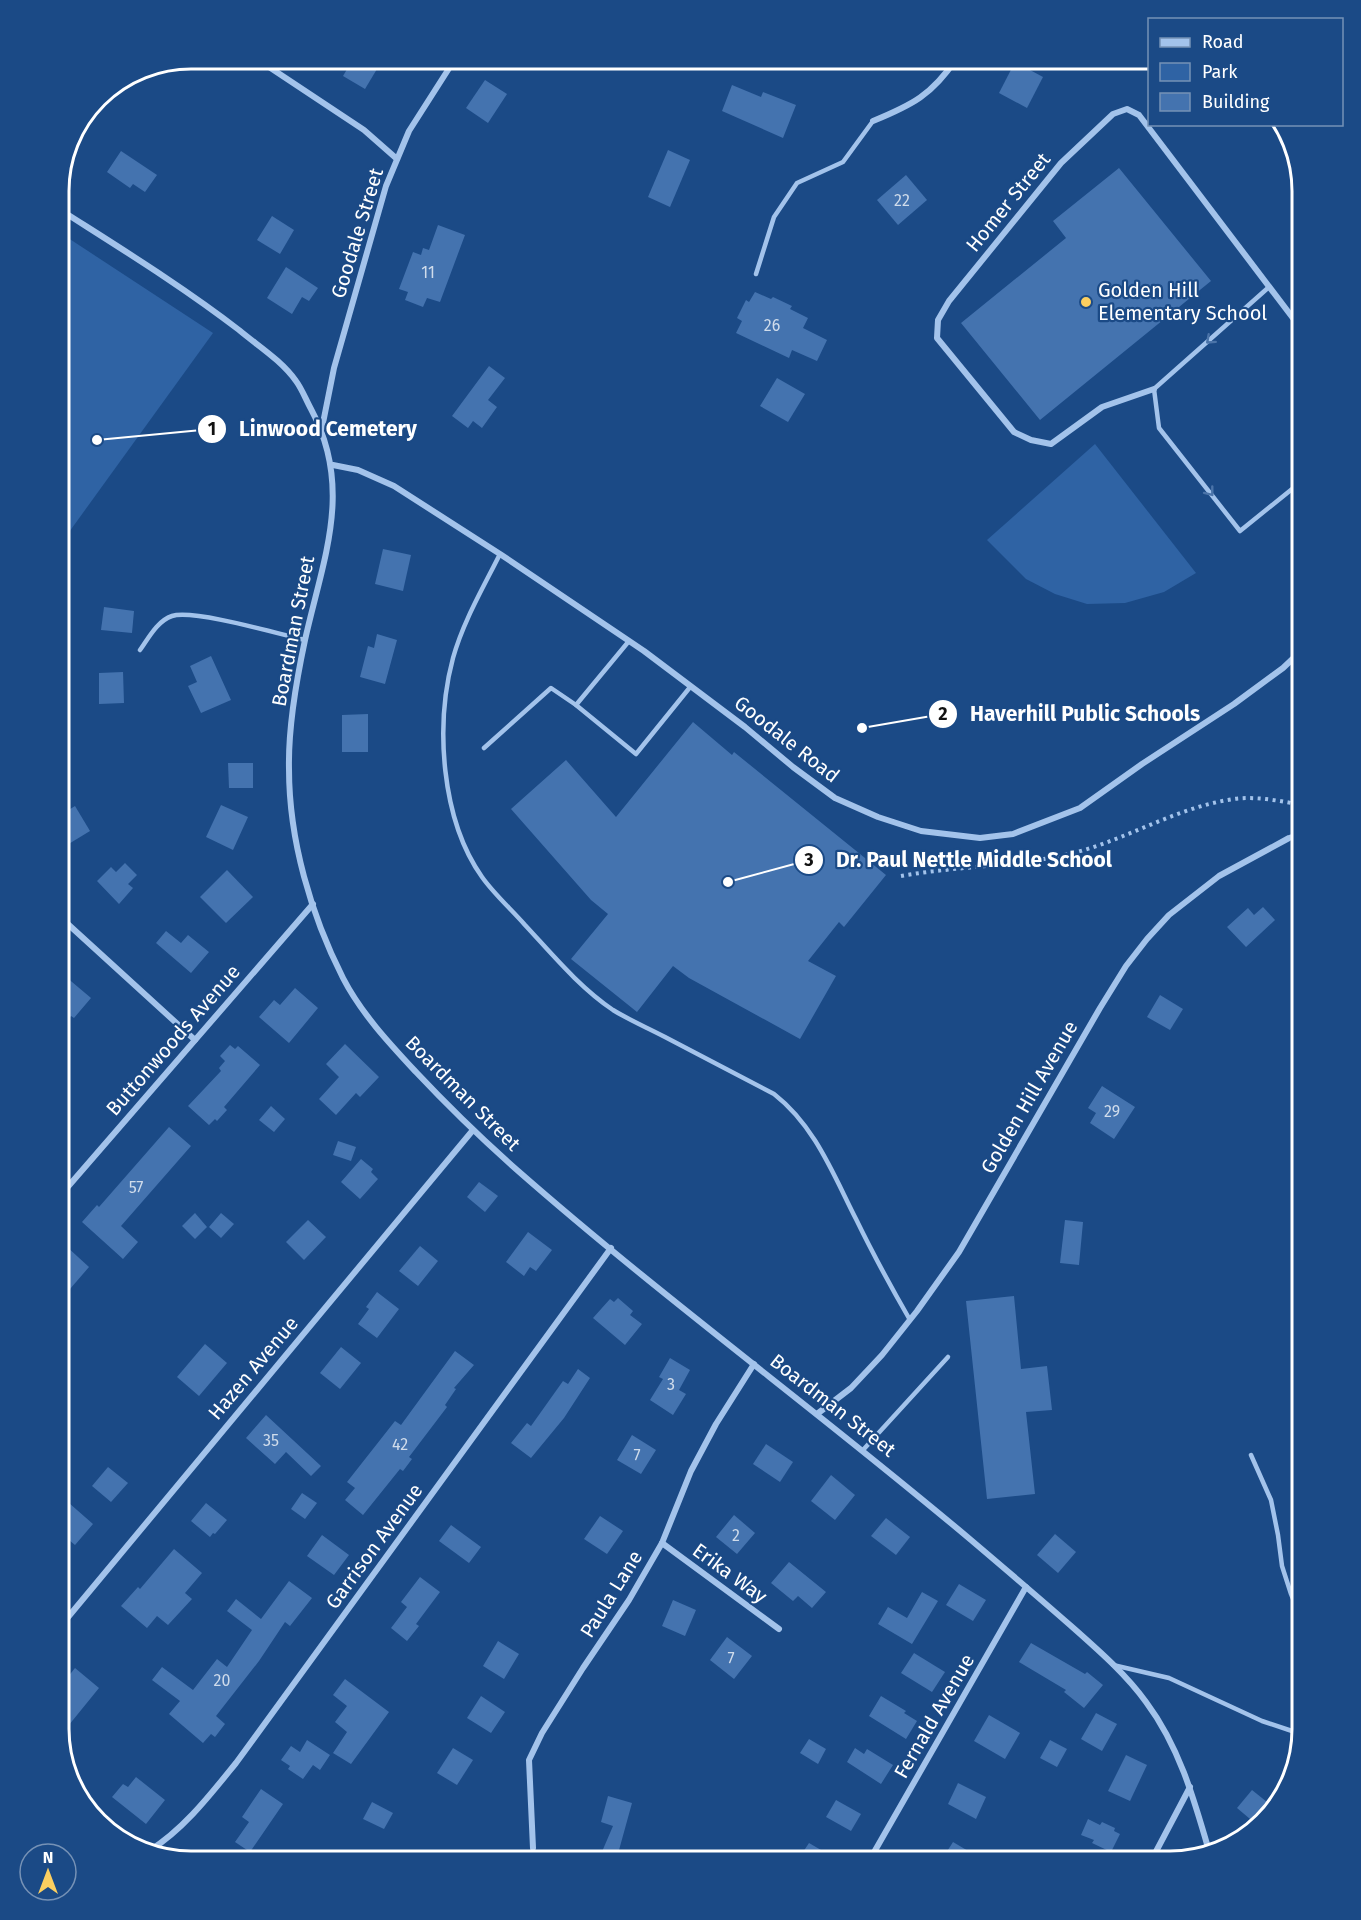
<svg xmlns="http://www.w3.org/2000/svg" width="1361" height="1920" font-family="'Fira Sans',sans-serif">
  <style>
    .green { fill: #2f63a4 }
    .building { fill: #4473af }
    .lines { fill: none; stroke-linecap: round; stroke-linejoin: round }
    .path { stroke: #a3c3eb; stroke-width: 4; stroke-dasharray: 3 4.5; stroke-linecap: butt }
    .service { stroke: #a3c3eb; stroke-width: 4.5 }
    .minor { stroke: #a3c3eb; stroke-width: 6 }
    .oneway { stroke: #4b74a9 }
    .poi-dot { fill: #fccf60; stroke: #1b4a86; stroke-width: 2 }
    .labels { text-anchor: middle; stroke-width: 4.5; stroke-linejoin: round; paint-order: stroke }
    .number-label { font-size: 16px; fill: #d0dceb }
    .street-label { font-size: 20px; fill: #fff; stroke: #1b4a86 }
    .poi-label { font-size: 20px; fill: #fff; stroke: #1b4a86; text-anchor: start }
    .rim { fill: none; stroke: #fff; stroke-width: 3 }
    .leader { fill: none; stroke: #fff; stroke-width: 2 }
    .callout-dot { fill: #fff; stroke: #1b4a86; stroke-width: 2 }
    .mark-label { font-size: 18px; text-anchor: middle; font-weight: bold; fill: #111 }
    .callout-label { font-size: 21px; text-anchor: middle; font-weight: bold; fill: #fff; stroke: #1b4a86; stroke-width: 4.5; stroke-linejoin: round; paint-order: stroke }
  </style>
  <rect width="100%" height="100%" fill="#1b4a86"/>
  <g class="green">
    <polygon points="59,232 213,333 59,546"/>
    <polygon points="1095,444 1196,573 1164,592 1125,603 1087,604 1055,594 1026,579 987,540"/>
  </g>
  <g class="building">
    <polygon points="353,59 383,59 365,89 343,76"/>
    <polygon points="1015,62 1043,77 1027,108 999,93"/>
    <polygon points="485,80 507,94 488,123 466,108"/>
    <polygon points="732,85 761,97 763,92 796,105 783,138 722,111"/>
    <polygon points="668,150 690,160 670,207 648,197"/>
    <polygon points="121,151 157,175 145,192 133,184 130,188 107,172"/>
    <polygon points="1119,168 1211,281 1040,420 961,323 1066,238 1053,221"/>
    <polygon points="906,175 927,200 898,225 877,200"/>
    <polygon points="272,216 294,230 280,254 257,240"/>
    <polygon points="438,225 465,235 440,302 427,298 423,307 405,300 408,292 399,289 413,252 421,255 423,248 429,250"/>
    <polygon points="286,267 318,288 309,301 302,297 292,314 267,298"/>
    <polygon points="755,292 771,299 773,297 792,306 790,309 808,318 803,328 827,340 817,361 792,350 789,358 736,333 742,321 737,318 746,300 749,302"/>
    <polygon points="489,366 505,378 488,400 497,407 482,428 473,421 468,428 452,416"/>
    <polygon points="777,378 805,394 788,422 760,406"/>
    <polygon points="383,549 411,555 403,591 375,584"/>
    <polygon points="104,607 134,611 132,633 101,630"/>
    <polygon points="377,634 397,640 385,684 360,677 368,646 374,648"/>
    <polygon points="211,656 231,700 201,713 188,686 197,682 190,666"/>
    <polygon points="123,672 124,703 99,704 99,673"/>
    <polygon points="368,714 368,752 342,752 342,715"/>
    <polygon points="693,722 732,755 734,752 886,875 844,927 839,922 808,961 836,976 800,1039 689,978 673,966 637,1012 571,959 608,914 591,900 511,809 566,760 616,817"/>
    <polygon points="228,763 253,763 253,788 229,788"/>
    <polygon points="221,805 248,817 233,850 206,837"/>
    <polygon points="75,806 90,831 67,845 59,832 59,816"/>
    <polygon points="125,863 137,875 128,884 133,888 119,904 97,881 111,867 116,872"/>
    <polygon points="227,870 253,897 226,923 200,897"/>
    <polygon points="1263,907 1275,920 1246,947 1227,927 1248,908 1254,915"/>
    <polygon points="166,931 181,943 188,935 209,952 191,973 156,943"/>
    <polygon points="59,971 91,998 74,1018 71,1016 59,1030"/>
    <polygon points="295,988 318,1008 289,1043 259,1017 274,1000 280,1005"/>
    <polygon points="1160,995 1183,1009 1170,1030 1147,1017"/>
    <polygon points="345,1044 379,1077 360,1097 356,1093 336,1115 319,1099 339,1077 326,1064"/>
    <polygon points="230,1045 235,1049 238,1046 260,1065 224,1107 227,1110 217,1121 215,1119 209,1125 188,1106 221,1071 219,1068 225,1061 220,1056"/>
    <polygon points="1102,1086 1135,1107 1114,1139 1090,1123 1096,1113 1088,1108"/>
    <polygon points="271,1106 285,1119 274,1132 259,1120"/>
    <polygon points="169,1127 191,1146 121,1226 138,1242 123,1259 82,1222 97,1205 99,1207"/>
    <polygon points="338,1141 356,1147 351,1161 333,1155"/>
    <polygon points="361,1159 373,1169 371,1172 378,1179 360,1199 341,1182"/>
    <polygon points="479,1182 498,1196 485,1212 467,1197"/>
    <polygon points="195,1213 207,1227 195,1239 182,1226"/>
    <polygon points="221,1213 234,1224 221,1238 209,1227"/>
    <polygon points="308,1220 326,1237 304,1260 286,1242"/>
    <polygon points="1065,1220 1083,1222 1079,1265 1060,1263"/>
    <polygon points="528,1232 552,1250 536,1271 530,1267 524,1276 506,1262"/>
    <polygon points="66,1246 89,1267 70,1289 59,1278 59,1254"/>
    <polygon points="420,1246 438,1261 418,1286 399,1271"/>
    <polygon points="377,1292 399,1309 377,1338 358,1324 369,1309 366,1307"/>
    <polygon points="1014,1296 1021,1369 1047,1366 1052,1410 1026,1412 1035,1494 987,1499 966,1301"/>
    <polygon points="618,1298 633,1311 630,1315 642,1324 625,1345 593,1318 610,1299 614,1302"/>
    <polygon points="205,1344 227,1363 199,1396 177,1377"/>
    <polygon points="341,1347 361,1363 340,1389 320,1373"/>
    <polygon points="455,1351 474,1365 454,1388 456,1389 445,1405 447,1407 409,1457 412,1459 403,1471 400,1469 363,1515 345,1500 355,1488 347,1482 395,1421 401,1425"/>
    <polygon points="670,1358 690,1370 679,1390 686,1394 673,1415 650,1400 663,1379 659,1377"/>
    <polygon points="578,1369 590,1378 564,1418 531,1458 511,1443 527,1423 531,1426 563,1381 568,1384"/>
    <polygon points="266,1415 321,1466 311,1476 286,1452 275,1464 246,1438"/>
    <polygon points="632,1435 656,1450 641,1474 617,1460"/>
    <polygon points="766,1444 793,1462 780,1482 753,1464"/>
    <polygon points="108,1467 128,1483 111,1502 92,1486"/>
    <polygon points="831,1475 855,1495 835,1520 811,1501"/>
    <polygon points="302,1493 317,1503 305,1519 291,1509"/>
    <polygon points="69,1503 93,1524 75,1545 69,1540 59,1553 59,1515"/>
    <polygon points="206,1503 227,1520 215,1534 213,1533 210,1537 191,1521"/>
    <polygon points="734,1515 755,1533 737,1554 716,1537"/>
    <polygon points="600,1516 623,1531 607,1554 584,1539"/>
    <polygon points="886,1518 910,1537 896,1555 871,1536"/>
    <polygon points="451,1525 481,1547 469,1563 439,1541"/>
    <polygon points="1055,1534 1076,1552 1058,1573 1037,1555"/>
    <polygon points="322,1535 349,1555 334,1575 307,1556"/>
    <polygon points="174,1549 202,1573 185,1593 192,1599 168,1625 157,1616 147,1628 121,1606 138,1587 140,1589"/>
    <polygon points="789,1562 826,1592 812,1608 798,1596 793,1601 771,1583"/>
    <polygon points="420,1577 440,1592 416,1624 419,1626 407,1641 391,1628 407,1607 401,1602"/>
    <polygon points="289,1581 312,1598 290,1626 285,1622 259,1661 216,1716 225,1724 215,1737 211,1734 203,1743 169,1714 180,1701 152,1680 162,1667 193,1690 217,1659 227,1667 252,1630 227,1611 236,1599 261,1619"/>
    <polygon points="959,1584 986,1600 973,1621 946,1605"/>
    <polygon points="922,1592 938,1601 912,1644 878,1624 888,1607 907,1618"/>
    <polygon points="673,1600 696,1610 685,1636 662,1626"/>
    <polygon points="727,1637 752,1656 734,1679 710,1660"/>
    <polygon points="498,1641 519,1654 504,1679 483,1666"/>
    <polygon points="1031,1643 1085,1674 1087,1672 1103,1685 1084,1708 1064,1692 1066,1690 1019,1662"/>
    <polygon points="914,1653 945,1672 932,1692 901,1673"/>
    <polygon points="75,1668 99,1688 60,1736 58,1729 59,1688"/>
    <polygon points="345,1679 389,1712 351,1764 333,1753 347,1732 335,1722 347,1706 333,1695"/>
    <polygon points="481,1696 505,1712 491,1733 467,1718"/>
    <polygon points="881,1696 906,1711 904,1713 917,1721 906,1739 869,1716"/>
    <polygon points="1096,1713 1117,1724 1102,1751 1081,1739"/>
    <polygon points="989,1715 1020,1733 1005,1759 974,1741"/>
    <polygon points="809,1739 826,1749 818,1764 800,1753"/>
    <polygon points="307,1740 330,1755 320,1770 313,1765 303,1779 288,1769 290,1766 281,1760 291,1746 300,1752"/>
    <polygon points="1050,1740 1067,1749 1057,1767 1040,1758"/>
    <polygon points="453,1748 473,1760 457,1785 437,1773"/>
    <polygon points="855,1748 864,1754 867,1749 893,1765 881,1784 847,1762"/>
    <polygon points="1126,1755 1147,1765 1130,1801 1108,1791"/>
    <polygon points="136,1777 165,1800 146,1824 112,1797 123,1784 128,1787"/>
    <polygon points="958,1783 986,1797 976,1819 948,1804"/>
    <polygon points="261,1789 283,1804 250,1852 235,1842 249,1822 242,1817"/>
    <polygon points="1252,1790 1272,1806 1256,1824 1237,1808"/>
    <polygon points="608,1796 632,1803 616,1861 598,1861 613,1826 601,1822"/>
    <polygon points="836,1800 861,1814 851,1831 826,1817"/>
    <polygon points="372,1802 393,1813 384,1829 363,1819"/>
    <polygon points="1088,1819 1100,1825 1102,1822 1115,1828 1114,1831 1120,1834 1111,1852 1092,1843 1094,1840 1081,1835"/>
    <polygon points="953,1842 985,1861 941,1861"/>
    <polygon points="809,1843 840,1861 797,1861"/>
  </g>
  <g class="lines">
    <path class="path" d="M901,876C957,866 1013,867 1069,854C1125,841 1176,807 1234,799C1257,796 1280,801 1302,805"/>
    <g class="service">
      <polyline points="756,274 774,217 797,183 843,162 873,121"/>
      <polyline points="1269,287 1154,389 1159,428 1240,531 1302,481"/>
      <path d="M500,554C483,588 463,622 453,658C435,725 441,819 482,877C494,894 511,909 525,925C552,954 579,987 613,1010C629,1020 648,1028 665,1037C701,1056 738,1075 774,1094C815,1126 833,1174 856,1219C873,1254 891,1287 910,1320"/>
      <polyline points="629,641 576,705 636,754 691,686"/>
      <path d="M140,650C148,639 157,621 172,616C193,609 279,634 305,640"/>
      <polyline points="484,748 551,688 576,705"/>
      <polyline points="863,1450 948,1357"/>
      <polyline points="1251,1455 1271,1500 1278,1535 1282,1566 1291,1594 1302,1621"/>
      <polyline points="1113,1665 1169,1678 1262,1721 1301,1734"/>
    </g>
    <g class="minor">
      <polyline points="257,59 364,130 397,159"/>
      <path d="M873,121C912,105 932,95 956,59"/>
      <path d="M59,209C120,248 182,286 239,330C258,346 281,360 296,381C302,389 306,400 311,409C354,489 323,559 305,640C296,682 288,727 289,769C289,840 311,915 343,978C361,1013 389,1043 416,1072C448,1106 482,1139 517,1170C664,1299 822,1414 971,1540C1004,1568 1037,1596 1070,1625C1097,1649 1125,1673 1146,1702C1179,1746 1194,1799 1209,1851"/>
      <polyline points="1154,389 1102,407 1051,444 1031,440 1014,432 937,338 938,320 949,301 1061,163 1113,114 1127,109 1139,115 1302,330"/>
      <polyline points="322,428 334,368 386,186 409,131 455,59"/>
      <polyline points="333,465 358,470 394,486 500,554 644,651 745,727 793,767 835,798 878,817 921,831 980,838 1013,834 1080,808 1142,764 1234,704 1283,668 1302,650"/>
      <polyline points="59,916 195,1040"/>
      <polyline points="59,1197 313,904"/>
      <polyline points="817,1414 851,1388 882,1355 917,1311 959,1252 1100,1008 1126,966 1147,939 1169,915 1219,876 1289,838 1302,834"/>
      <polyline points="662,1543 779,1629"/>
      <polyline points="59,1628 473,1130"/>
      <polyline points="533,1848 529,1760 542,1733 583,1668 629,1600 662,1543 691,1471 716,1424 754,1364"/>
      <path d="M149,1851C184,1829 210,1795 236,1763L611,1248"/>
      <polyline points="869,1861 1026,1587"/>
      <polyline points="1151,1861 1190,1787"/>
    </g>
  </g>
  <defs><path id="oneway-chevron" d="M-2-3.5L2.5 0L-2 3.5" fill="none" stroke-width="1.6" stroke-linecap="round" stroke-linejoin="round" transform="scale(1.5)"/></defs>
  <g class="oneway">
    <use href="#oneway-chevron" transform="translate(1210 340) rotate(138)"/>
    <use href="#oneway-chevron" transform="translate(1210 492) rotate(52)"/>
  </g>
  <circle class="poi-dot" cx="1086" cy="302" r="6"/>
  <g class="labels">
    <g class="number-label">
      <text x="902" y="206">22</text>
      <text x="428" y="278">11</text>
      <text x="772" y="331">26</text>
      <text x="1112" y="1117">29</text>
      <text x="136" y="1193">57</text>
      <text x="671" y="1390">3</text>
      <text x="271" y="1446">35</text>
      <text x="400" y="1450">42</text>
      <text x="637" y="1461">7</text>
      <text x="736" y="1541">2</text>
      <text x="731" y="1664">7</text>
      <text x="222" y="1686">20</text>
    </g>
    <g class="street-label">
      <text transform="translate(1008 202) rotate(-51)" y="7">Homer Street</text>
      <text transform="translate(357 233) rotate(-73)" y="7">Goodale Street</text>
      <text transform="translate(293 631) rotate(-79)" y="7">Boardman Street</text>
      <text transform="translate(787 739) rotate(38)" y="7">Goodale Road</text>
      <text transform="translate(173 1040) rotate(-49)" y="7">Buttonwoods Avenue</text>
      <text transform="translate(463 1093) rotate(45)" y="7">Boardman Street</text>
      <text transform="translate(1029 1097) rotate(-60)" y="7">Golden Hill Avenue</text>
      <text transform="translate(253 1368) rotate(-50)" y="7">Hazen Avenue</text>
      <text transform="translate(833 1405) rotate(38)" y="7">Boardman Street</text>
      <text transform="translate(374 1546) rotate(-54)" y="7">Garrison Avenue</text>
      <text transform="translate(730 1573) rotate(36)" y="7">Erika Way</text>
      <text transform="translate(611 1594) rotate(-58)" y="7">Paula Lane</text>
      <text transform="translate(934 1716) rotate(-60)" y="7">Fernald Avenue</text>
    </g>
    <g class="poi-label">
      <text x="1098" y="297">Golden Hill<tspan x="1098" dy="23">Elementary School</tspan></text>
    </g>
  </g>
  <path d="M0 0H1361V1920H0ZM191 69H1170A122 122 0 0 1 1292 191V1729A122 122 0 0 1 1170 1851H191A122 122 0 0 1 69 1729V191A122 122 0 0 1 191 69Z" fill="#1b4a86" fill-rule="evenodd"/>
  <path class="rim" d="M191 69H1170A122 122 0 0 1 1292 191V1729A122 122 0 0 1 1170 1851H191A122 122 0 0 1 69 1729V191A122 122 0 0 1 191 69Z"/>
  <path class="leader" d="M97 440L212 429M862 728L943 714M728 882L809 860"/>
  <g class="callout-dot">
    <circle cx="97" cy="440" r="6"/>
    <circle cx="862" cy="728" r="6"/>
    <circle cx="728" cy="882" r="6"/>
    <circle cx="212" cy="429" r="15"/>
    <circle cx="943" cy="714" r="15"/>
    <circle cx="809" cy="860" r="15"/>
  </g>
  <g class="mark-label">
    <text x="212" y="435">1</text>
    <text x="943" y="720">2</text>
    <text x="809" y="866">3</text>
  </g>
  <g class="callout-label">
    <text x="328" y="436">Linwood Cemetery</text>
    <text x="1085" y="721">Haverhill Public Schools</text>
    <text x="974" y="867">Dr. Paul Nettle Middle School</text>
  </g>
  <rect x="1148" y="18" width="195" height="108" fill="#1b4a86" stroke="#7692b6" stroke-width="1.5"/>
  <rect x="1160" y="38" width="30" height="9" fill="#a3c3eb" stroke="#7692b6" stroke-width="1.5"/>
  <text x="1202" y="48" font-size="18" fill="#ffffff">Road</text>
  <rect x="1160" y="63" width="30" height="18" fill="#2f63a4" stroke="#7692b6" stroke-width="1.5"/>
  <text x="1202" y="78" font-size="18" fill="#ffffff">Park</text>
  <rect x="1160" y="93" width="30" height="18" fill="#4473af" stroke="#7692b6" stroke-width="1.5"/>
  <text x="1202" y="108" font-size="18" fill="#ffffff">Building</text>
  <g transform="translate(48 1872)"><circle r="28" fill="#1b4a86" stroke="#7692b6" stroke-width="1.5"/>
  <path d="M0-4.5L10 22L0 15L-10 22Z" fill="#fccf60"/>
  <text y="-9" font-size="16" font-weight="bold" text-anchor="middle" fill="#ffffff">N</text>
  </g>
</svg>
